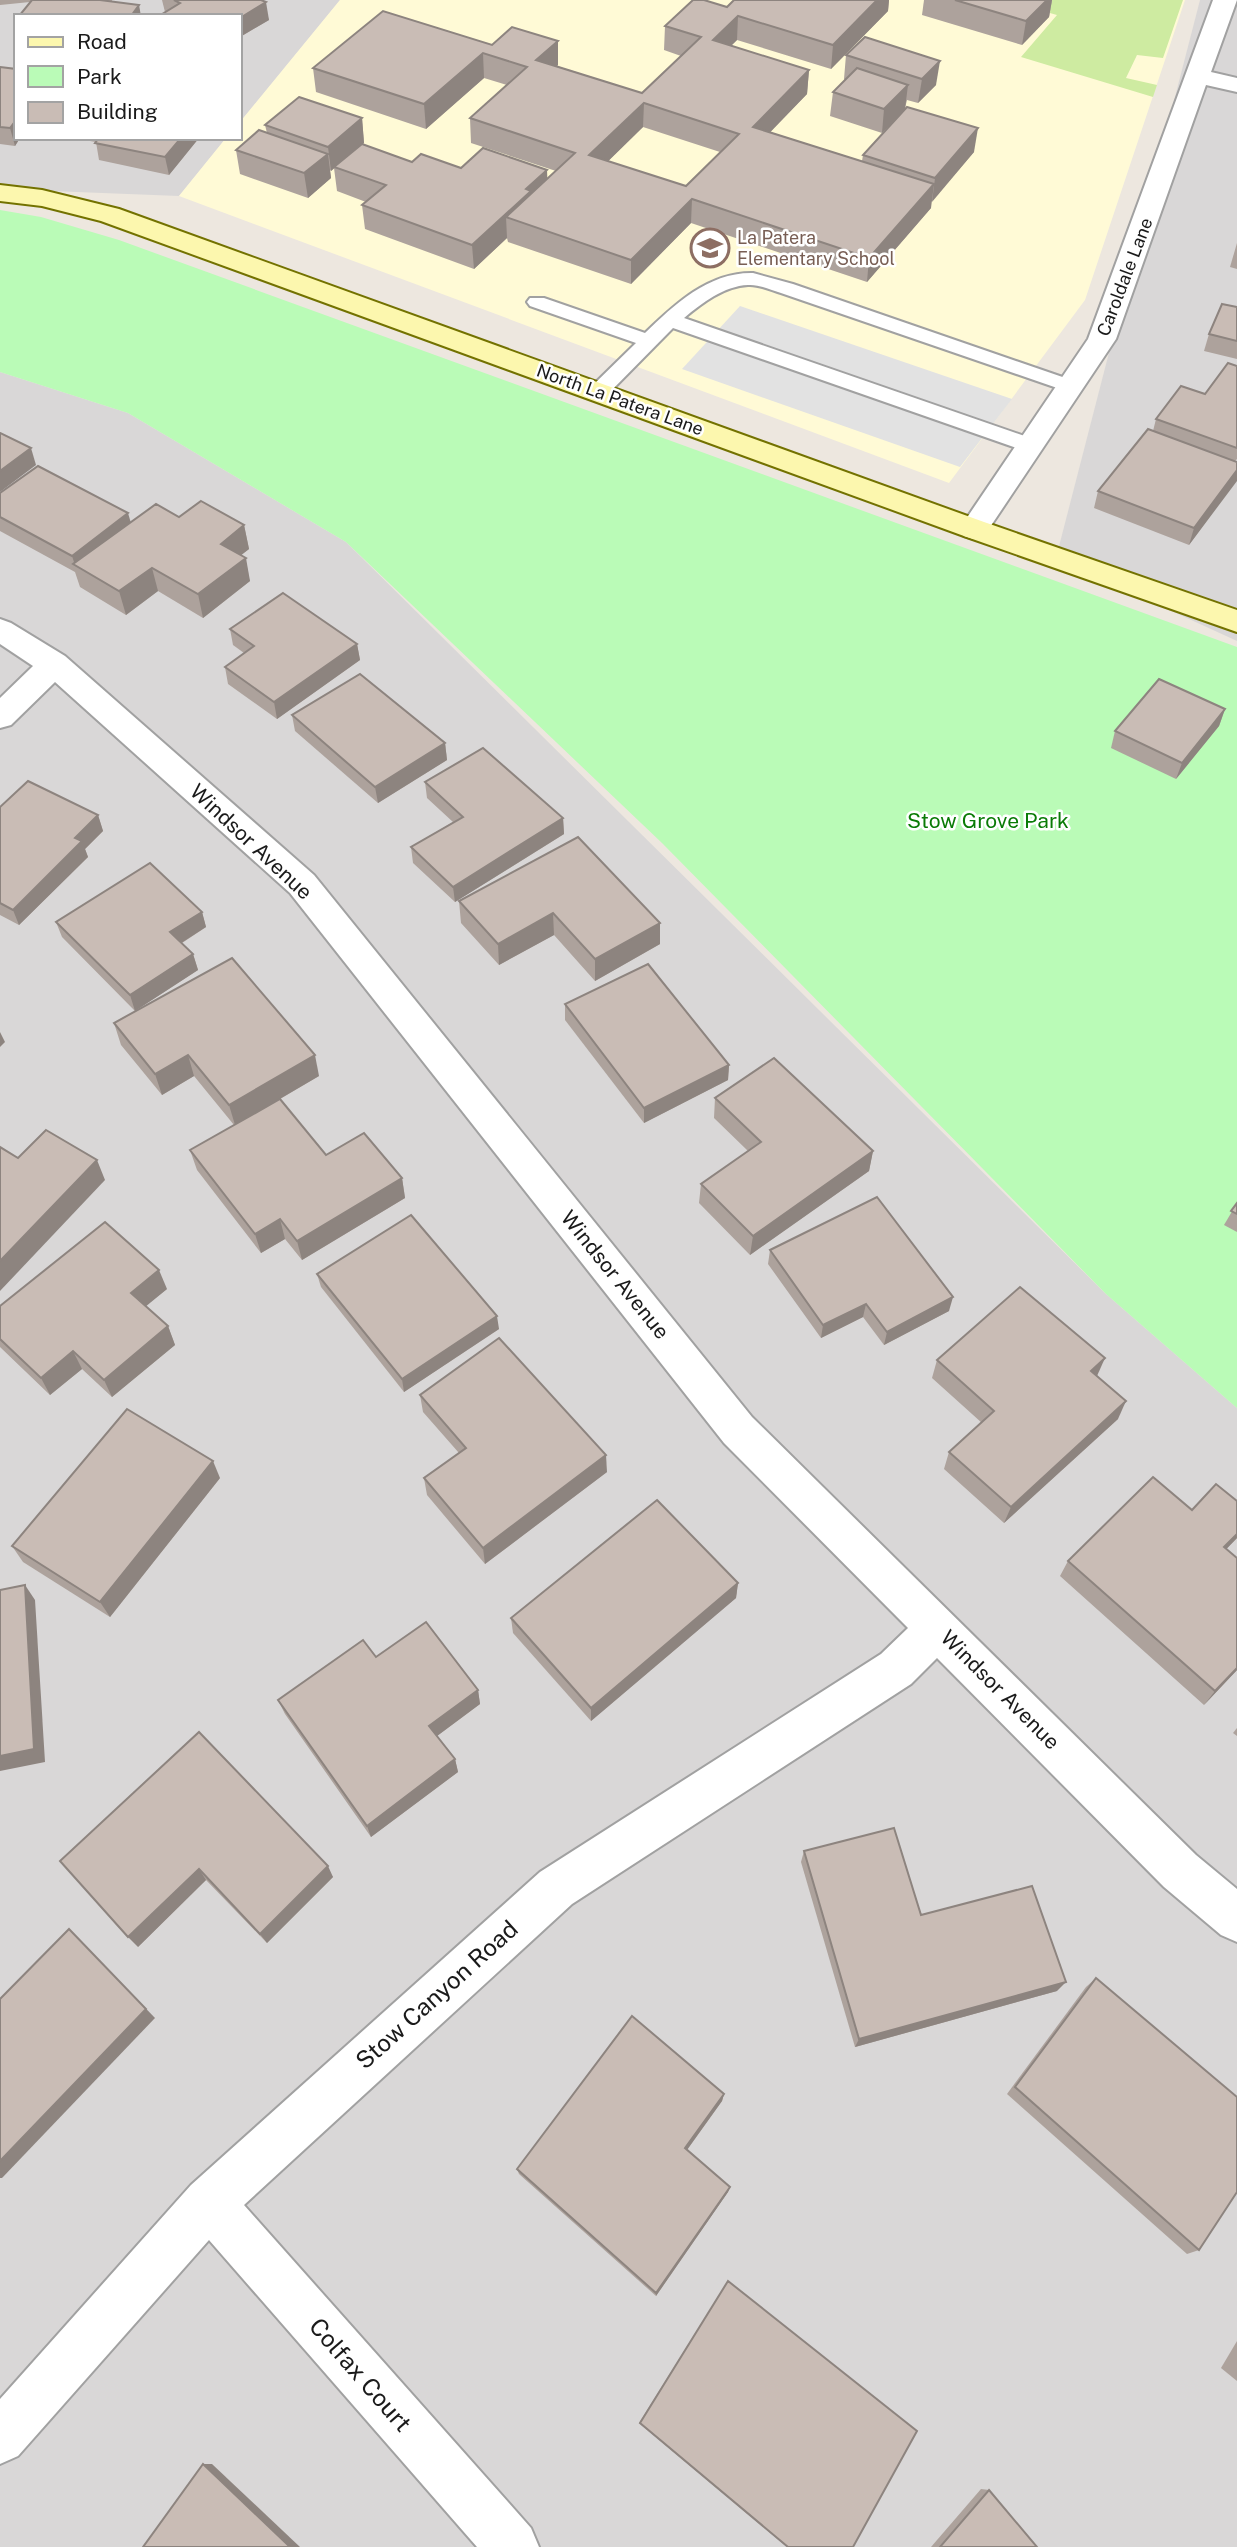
<svg xmlns="http://www.w3.org/2000/svg" width="1237" height="2547" font-family="'Public Sans',sans-serif">
  <style>
    .residential { fill: #d9d7d7 }
    .education { fill: #fffad6 }
    .grass { fill: #ceeba1 }
    .park { fill: #bafbb7 }
    .parking { fill: #e2e2e2 }
    .lines { fill: none; stroke-linecap: round; stroke-linejoin: round }
    .lane-casing { stroke: #a1a1a1; stroke-width: 4 }
    .street-casing { stroke: #a1a1a1; stroke-width: 4 }
    .secondary-casing { stroke: #737200; stroke-width: 4 }
    .lane { fill: #fff; fill-rule: evenodd }
    .street { fill: #fff; fill-rule: evenodd }
    .secondary { fill: #fcf7ae; fill-rule: evenodd }
    .wall { fill: #ada29c; fill-rule: evenodd }
    .shaded-wall { fill: #8d847f }
    .building { fill: #c9bcb5; stroke: #8d847f; stroke-width: 2; fill-rule: evenodd }
    .labels { text-anchor: middle; stroke-width: 5; stroke-linejoin: round; paint-order: stroke }
    .far-education-label { font-size: 18px; fill: #785e54; stroke: #fff; text-anchor: start }
    .far-street-label { font-size: 18px; fill: #1a1a1a; stroke: #fff }
    .park-label { font-size: 21px; fill: #0a7b06; stroke: #fff }
    .street-label { font-size: 21px; fill: #1a1a1a; stroke: #fff }
    .near-street-label { font-size: 24px; fill: #1a1a1a; stroke: #fff }
  </style>
  <rect width="100%" height="100%" fill="#ede7df"/>
  <g class="residential">
    <polygon points="0,0 340,0 240,122 240,16 16,16 16,138 226,138 179,196 0,189"/>
    <polygon points="1200,0 1237,0 1237,641 1056,558"/>
    <polygon points="0,372 128,413 346,542 1106,1294 1237,1408 1237,2547 0,2547"/>
  </g>
  <polygon class="education" points="340,0 1185,0 1085,300 949,483 179,196 226,138 240,138 240,122"/>
  <polygon class="grass" points="1003,0 1183,0 1163,58 1137,55 1126,78 1157,85 1153,97 1021,57 1057,15"/>
  <polygon class="park" points="0,210 41,217 119,240 1237,647 1237,1408 1106,1294 662,843 346,542 128,413 0,372"/>
  <polygon class="parking" points="740,306 1012,399 960,467 682,369"/>
  <g class="lines">
    <defs>
      <path id="lane" d="M753,273L793,284L1077,382L1080,386L1077,390H1063L781,293C771,290 759,284 748,285C724,286 702,303 684,318L1036,440L1039,445L1036,450H1022L673,328L605,397H591L588,392L591,387L636,343L530,306L527,302L530,298H544L645,333C675,304 709,272 753,273Z"/>
      <g id="street">
        <polygon points="1213,0 1237,0 1211,72 1237,78 1237,92 1206,85 1116,339 984,536 974,539 964,536 959,529 964,522 1088,339"/>
        <polygon points="0,619 11,623 65,656 314,875 752,1417 1196,1855 1237,1889 1237,1942 1221,1935 1164,1887 937,1658 911,1684 572,1904 244,2205 531,2528 539,2547 477,2547 209,2240 18,2456 0,2464 0,2399 191,2185 540,1872 881,1654 908,1628 724,1443 290,893 55,682 11,725 0,728 0,698 33,666 0,644"/>
      </g>
      <polygon id="secondary" points="0,185 42,190 119,209 984,522 1237,610 1237,632 964,536 101,221 42,206 0,201"/>
    </defs>
    <use href="#lane" class="lane-casing"/>
    <use href="#street" class="street-casing"/>
    <use href="#secondary" class="secondary-casing"/>
    <use href="#lane" class="lane"/>
    <use href="#street" class="street"/>
    <use href="#secondary" class="secondary"/>
  </g>
  <g class="wall">
    <polygon points="0,0 112,0 112,2 30,2 0,5"/>
    <polygon points="162,0 261,0 269,20 240,37 240,16 165,12"/>
    <path d="M734,0H889L888,11L831,69L737,40L731,46L809,70L807,94L770,132L862,161L863,155L901,113L882,133L830,116L833,92L845,80L844,79L846,55L865,37L936,85L918,103L907,100L905,108L974,152L931,202V208L867,282L691,223L631,284L508,242L507,238L474,269L365,229L362,205L366,202L337,191L334,168L331,171L330,170L331,178L308,198L240,174L236,150L267,133L265,125L362,118L364,143L362,144L412,162L547,179L556,171L471,143L470,118L507,85L484,78L426,129L316,92L313,68L383,11L558,65L557,66L642,93L681,56L664,50L665,26L727,7ZM643,127L720,152L686,186L608,161Z"/>
    <polygon points="924,0 1052,0 1049,17 1022,45 922,15"/>
    <polygon points="0,67 16,138 20,138 15,146 0,144"/>
    <polygon points="84,138 199,138 169,175 99,160 96,142 84,140"/>
    <polygon points="1237,243 1237,269 1230,267"/>
    <polygon points="1237,307 1237,359 1204,351 1209,334"/>
    <polygon points="1237,366 1237,459 1235,461 1237,462 1237,479 1189,545 1094,508 1098,491 1153,431 1156,419 1205,394"/>
    <polygon points="0,493 131,522 179,517 244,525 249,549 241,555 250,581 203,618 158,591 126,615 80,587 75,572 0,531"/>
    <polygon points="230,629 357,644 360,660 277,719 228,684 225,667 244,653 233,645"/>
    <polygon points="1225,709 1219,726 1176,779 1111,748 1115,731"/>
    <polygon points="292,715 445,743 447,760 378,803 295,731"/>
    <polygon points="425,782 563,818 564,834 455,902 413,863 411,847 453,822 427,798"/>
    <polygon points="0,807 98,815 103,831 85,849 88,857 19,925 0,915"/>
    <polygon points="459,901 660,923 660,944 595,981 554,935 499,965 461,923"/>
    <polygon points="202,912 206,927 182,943 193,954 198,970 135,1011 62,937 56,922"/>
    <polygon points="565,1004 729,1065 728,1080 644,1123 565,1020"/>
    <polygon points="114,1023 319,1076 280,1099 326,1155 402,1178 405,1198 302,1260 285,1239 261,1253 197,1170 190,1150 234,1125 194,1076 162,1095 121,1045"/>
    <polygon points="715,1098 873,1151 869,1171 750,1255 699,1203 701,1184 748,1151 714,1118"/>
    <polygon points="1237,1203 1237,1232 1224,1225"/>
    <polygon points="770,1250 949,1311 884,1345 863,1317 821,1338 768,1264"/>
    <polygon points="317,1274 499,1329 404,1392 321,1287"/>
    <polygon points="167,1289 145,1306 168,1326 175,1345 112,1397 82,1369 50,1395 0,1347 0,1306"/>
    <polygon points="937,1360 1096,1376 1118,1419 1004,1523 944,1469 949,1452 982,1423 932,1378"/>
    <polygon points="420,1395 607,1472 485,1564 427,1495 424,1478 459,1453 423,1412"/>
    <polygon points="220,1478 110,1617 23,1562 12,1546"/>
    <polygon points="1237,1501 1237,1538 1226,1549 1237,1558 1237,1670 1204,1705 1060,1576 1068,1561 1192,1510"/>
    <polygon points="738,1583 736,1598 591,1721 513,1633 511,1618"/>
    <polygon points="376,1657 478,1690 480,1704 437,1736 455,1759 458,1772 371,1837 285,1714 278,1700"/>
    <polygon points="1237,1728 1237,1736 1233,1733"/>
    <polygon points="199,1732 333,1877 267,1943 206,1880 138,1947"/>
    <polygon points="804,1851 921,1915 1057,1991 855,2047 801,1862"/>
    <polygon points="1096,1978 1199,2250 1187,2254 1007,2094 1086,1987"/>
    <polygon points="724,2094 722,2101 687,2150 730,2187 728,2192 656,2296 519,2174 517,2169"/>
    <polygon points="728,2281 853,2547 787,2547 639,2423"/>
    <polygon points="1237,2341 1237,2381 1221,2368"/>
    <polygon points="981,2489 989,2490 1037,2547 931,2547"/>
  </g>
  <g class="shaded-wall">
    <polygon points="877,0 889,0 888,11 831,69 833,45"/>
    <polygon points="1047,0 1052,0 1049,17 1022,45 1026,21"/>
    <polygon points="266,2 269,20 240,37 240,18"/>
    <polygon points="139,5 141,16 131,16"/>
    <polygon points="738,16 737,40 712,64 713,40"/>
    <polygon points="558,41 558,65 537,84 536,60"/>
    <polygon points="483,53 484,78 426,129 424,104"/>
    <polygon points="940,61 936,85 918,103 922,79"/>
    <polygon points="809,70 807,94 752,151 753,127"/>
    <polygon points="908,85 905,109 882,133 884,109"/>
    <polygon points="644,103 643,127 590,179 589,155"/>
    <polygon points="362,118 364,143 331,171 328,147"/>
    <polygon points="16,120 16,138 20,138 15,146 10,128"/>
    <polygon points="978,128 974,152 932,202 935,178"/>
    <polygon points="181,138 199,138 169,175 165,157"/>
    <polygon points="328,154 331,178 308,198 304,173"/>
    <polygon points="547,170 548,194 506,217 507,238 474,269 472,245 526,189"/>
    <polygon points="934,184 931,208 867,282 869,258"/>
    <polygon points="692,199 691,223 631,284 631,260"/>
    <polygon points="31,448 36,465 0,492 0,471"/>
    <polygon points="1237,470 1237,481 1189,545 1194,528"/>
    <polygon points="128,513 133,530 75,565 72,556"/>
    <polygon points="244,525 249,549 226,567 221,544"/>
    <polygon points="246,558 250,581 203,618 198,594"/>
    <polygon points="152,568 158,591 126,615 119,591"/>
    <polygon points="357,644 360,660 277,719 274,702"/>
    <polygon points="1225,709 1219,726 1176,779 1182,763"/>
    <polygon points="445,743 447,760 378,803 375,787"/>
    <polygon points="98,815 103,831 85,849 88,857 19,925 13,910 75,838"/>
    <polygon points="563,818 564,834 455,902 453,887"/>
    <polygon points="202,912 206,927 175,947 170,932"/>
    <polygon points="553,913 554,935 499,965 498,944"/>
    <polygon points="660,923 660,944 595,981 595,959"/>
    <polygon points="193,954 198,970 135,1011 130,995"/>
    <polygon points="0,1032 5,1042 0,1047"/>
    <polygon points="188,1055 194,1076 162,1095 155,1074"/>
    <polygon points="315,1055 319,1076 235,1125 229,1105"/>
    <polygon points="729,1065 728,1080 644,1123 644,1108"/>
    <polygon points="873,1151 869,1171 750,1255 753,1236"/>
    <polygon points="97,1160 105,1180 0,1291 0,1261"/>
    <polygon points="402,1178 405,1198 302,1260 297,1241"/>
    <polygon points="280,1219 285,1239 261,1253 255,1234"/>
    <polygon points="159,1270 167,1289 139,1312 131,1293"/>
    <polygon points="953,1297 949,1311 884,1345 887,1332"/>
    <polygon points="866,1304 863,1317 821,1338 823,1325"/>
    <polygon points="497,1316 499,1329 404,1392 402,1379"/>
    <polygon points="168,1326 175,1345 112,1397 104,1380"/>
    <polygon points="73,1351 82,1369 50,1395 41,1378"/>
    <polygon points="1105,1358 1097,1376 1091,1371"/>
    <polygon points="1126,1401 1118,1419 1004,1523 1011,1507"/>
    <polygon points="606,1455 607,1472 485,1564 483,1548"/>
    <polygon points="213,1461 220,1478 110,1617 100,1602"/>
    <polygon points="1237,1534 1237,1538 1213,1563 1224,1547"/>
    <polygon points="738,1583 736,1598 591,1721 591,1708"/>
    <polygon points="25,1585 35,1600 45,1762 0,1771 0,1756"/>
    <polygon points="1237,1668 1237,1670 1204,1705 1215,1691"/>
    <polygon points="478,1690 480,1704 433,1739 429,1726"/>
    <polygon points="455,1759 458,1772 371,1837 367,1826"/>
    <polygon points="328,1866 333,1877 267,1943 260,1934"/>
    <polygon points="199,1869 206,1880 138,1947 128,1937"/>
    <polygon points="69,1929 155,2018 2,2178 0,2178 0,2161"/>
    <polygon points="1066,1982 1057,1991 855,2047 859,2039"/>
    <polygon points="724,2094 722,2101 684,2154 685,2148"/>
    <polygon points="730,2187 728,2192 656,2296 656,2293"/>
    <polygon points="203,2464 212,2464 300,2547 290,2547"/>
  </g>
  <g class="building">
    <polygon points="32,0 100,0 139,5 131,16 19,16"/>
    <polygon points="174,0 261,0 266,2 240,18 240,16 159,16 180,3"/>
    <path d="M693,0H704L727,7L734,0H877L833,45L738,16L713,40L809,70L753,127L934,184L869,258L692,199L631,260L506,217L575,153L470,118L527,67L483,53L424,104L313,68L383,11L492,45L512,27L558,41L536,60L642,93L701,37L665,26ZM644,103L739,134L686,186L589,155Z"/>
    <polygon points="955,0 1047,0 1026,21"/>
    <polygon points="865,37 940,61 922,79 846,55"/>
    <polygon points="0,67 16,69 16,120 10,128 0,127"/>
    <polygon points="857,68 908,85 884,109 833,92"/>
    <polygon points="299,97 362,118 328,147 265,125"/>
    <polygon points="907,107 978,128 935,178 863,155"/>
    <polygon points="259,130 328,154 304,173 236,150"/>
    <polygon points="99,138 181,138 165,157 95,143"/>
    <polygon points="362,144 412,162 421,154 461,168 483,148 547,170 526,189 531,191 472,245 362,205 386,185 334,167"/>
    <polygon points="1222,304 1237,307 1237,341 1209,334"/>
    <polygon points="1228,363 1237,366 1237,448 1156,419 1181,386 1205,394"/>
    <polygon points="1148,429 1237,462 1237,470 1194,528 1098,491"/>
    <polygon points="0,433 31,448 0,471"/>
    <polygon points="38,466 128,513 72,556 0,517 0,493"/>
    <polygon points="201,501 244,525 221,544 246,558 198,594 152,568 119,591 73,564 156,504 179,517"/>
    <polygon points="283,593 357,644 274,702 225,667 254,646 230,629"/>
    <polygon points="360,674 445,743 375,787 292,715"/>
    <polygon points="1159,679 1225,709 1182,763 1115,731"/>
    <polygon points="483,748 563,818 453,887 411,847 463,817 425,782"/>
    <polygon points="28,781 98,815 75,838 82,841 13,910 0,903 0,807"/>
    <polygon points="578,837 660,923 595,959 553,913 498,944 459,901"/>
    <polygon points="150,863 202,912 170,932 193,954 130,995 56,922"/>
    <polygon points="232,958 315,1055 229,1105 188,1055 155,1074 114,1023"/>
    <polygon points="648,964 729,1065 644,1108 565,1004"/>
    <polygon points="774,1058 873,1151 753,1236 701,1184 761,1142 715,1098"/>
    <polygon points="280,1099 326,1155 364,1133 402,1178 297,1241 280,1219 255,1234 190,1150"/>
    <polygon points="46,1130 97,1160 0,1261 0,1147 18,1158"/>
    <polygon points="877,1197 953,1297 887,1332 866,1304 823,1325 770,1250"/>
    <polygon points="1237,1203 1237,1214 1231,1211"/>
    <polygon points="411,1215 497,1316 402,1379 317,1274"/>
    <polygon points="105,1222 159,1270 131,1293 168,1326 104,1380 73,1351 41,1378 0,1339 0,1306"/>
    <polygon points="1020,1287 1105,1358 1091,1371 1126,1401 1011,1507 949,1452 994,1411 937,1360"/>
    <polygon points="499,1338 606,1455 483,1548 424,1478 466,1448 420,1395"/>
    <polygon points="127,1409 213,1461 100,1602 12,1546"/>
    <polygon points="1153,1477 1192,1510 1216,1484 1237,1501 1237,1534 1224,1547 1237,1558 1237,1668 1215,1691 1068,1561"/>
    <polygon points="657,1500 738,1583 591,1708 511,1618"/>
    <polygon points="25,1585 34,1749 0,1756 0,1590"/>
    <polygon points="426,1622 478,1690 429,1726 455,1759 367,1826 278,1700 363,1640 376,1657"/>
    <polygon points="199,1732 328,1866 260,1934 199,1869 128,1937 60,1861"/>
    <polygon points="894,1828 921,1915 1032,1886 1066,1982 859,2039 804,1851"/>
    <polygon points="69,1929 146,2009 0,2161 0,1999"/>
    <polygon points="1096,1978 1237,2097 1237,2192 1199,2250 1015,2087"/>
    <polygon points="632,2016 724,2094 685,2148 730,2187 656,2293 517,2169"/>
    <polygon points="728,2281 917,2431 853,2547 788,2547 640,2423"/>
    <polygon points="203,2464 290,2547 143,2547"/>
    <polygon points="989,2490 1037,2547 940,2547"/>
  </g>
  <defs>
    <symbol id="school-ring" viewBox="-11 -11 22 22"><circle r="9.5" fill="#fff" stroke="#8d6e63" stroke-width="1.5"/><path d="M0-5L7-2L0 1L-7-2ZM-4 1L0 2.5L4 1V4Q0 6-4 4Z" fill="#8d6e63"/></symbol>
  </defs>
  <g fill-rule="evenodd">
    <use href="#school-ring" x="688" y="226" width="44" height="44"/>
  </g>
  <g class="labels">
    <g class="far-education-label">
      <text x="737" y="244">La Patera<tspan x="737" dy="21">Elementary School</tspan></text>
    </g>
    <g class="far-street-label">
      <text transform="translate(1125 277) rotate(-69)" y="6">Caroldale Lane</text>
      <text transform="translate(620 400) rotate(20)" y="6">North La Patera Lane</text>
    </g>
    <g class="park-label">
      <text x="988" y="828">Stow Grove Park</text>
    </g>
    <g class="street-label">
      <text transform="translate(251 842) rotate(43)" y="7">Windsor Avenue</text>
      <text transform="translate(615 1275) rotate(51)" y="7">Windsor Avenue</text>
      <text transform="translate(1000 1690) rotate(45)" y="7">Windsor Avenue</text>
    </g>
    <g class="near-street-label">
      <text transform="translate(437 1995) rotate(-42)" y="8">Stow Canyon Road</text>
      <text transform="translate(360 2375) rotate(49)" y="8">Colfax Court</text>
    </g>
  </g>
  <rect x="14" y="14" width="228" height="126" fill="#ffffff" stroke="#a3a3a3" stroke-width="2"/>
  <rect x="28" y="37" width="35" height="10" fill="#fcf7ae" stroke="#a3a3a3" stroke-width="2"/>
  <text x="77" y="49" font-size="21" fill="#1a1a1a">Road</text>
  <rect x="28" y="66" width="35" height="21" fill="#bafbb7" stroke="#a3a3a3" stroke-width="2"/>
  <text x="77" y="84" font-size="21" fill="#1a1a1a">Park</text>
  <rect x="28" y="102" width="35" height="21" fill="#c9bcb5" stroke="#a3a3a3" stroke-width="2"/>
  <text x="77" y="119" font-size="21" fill="#1a1a1a">Building</text>
</svg>
